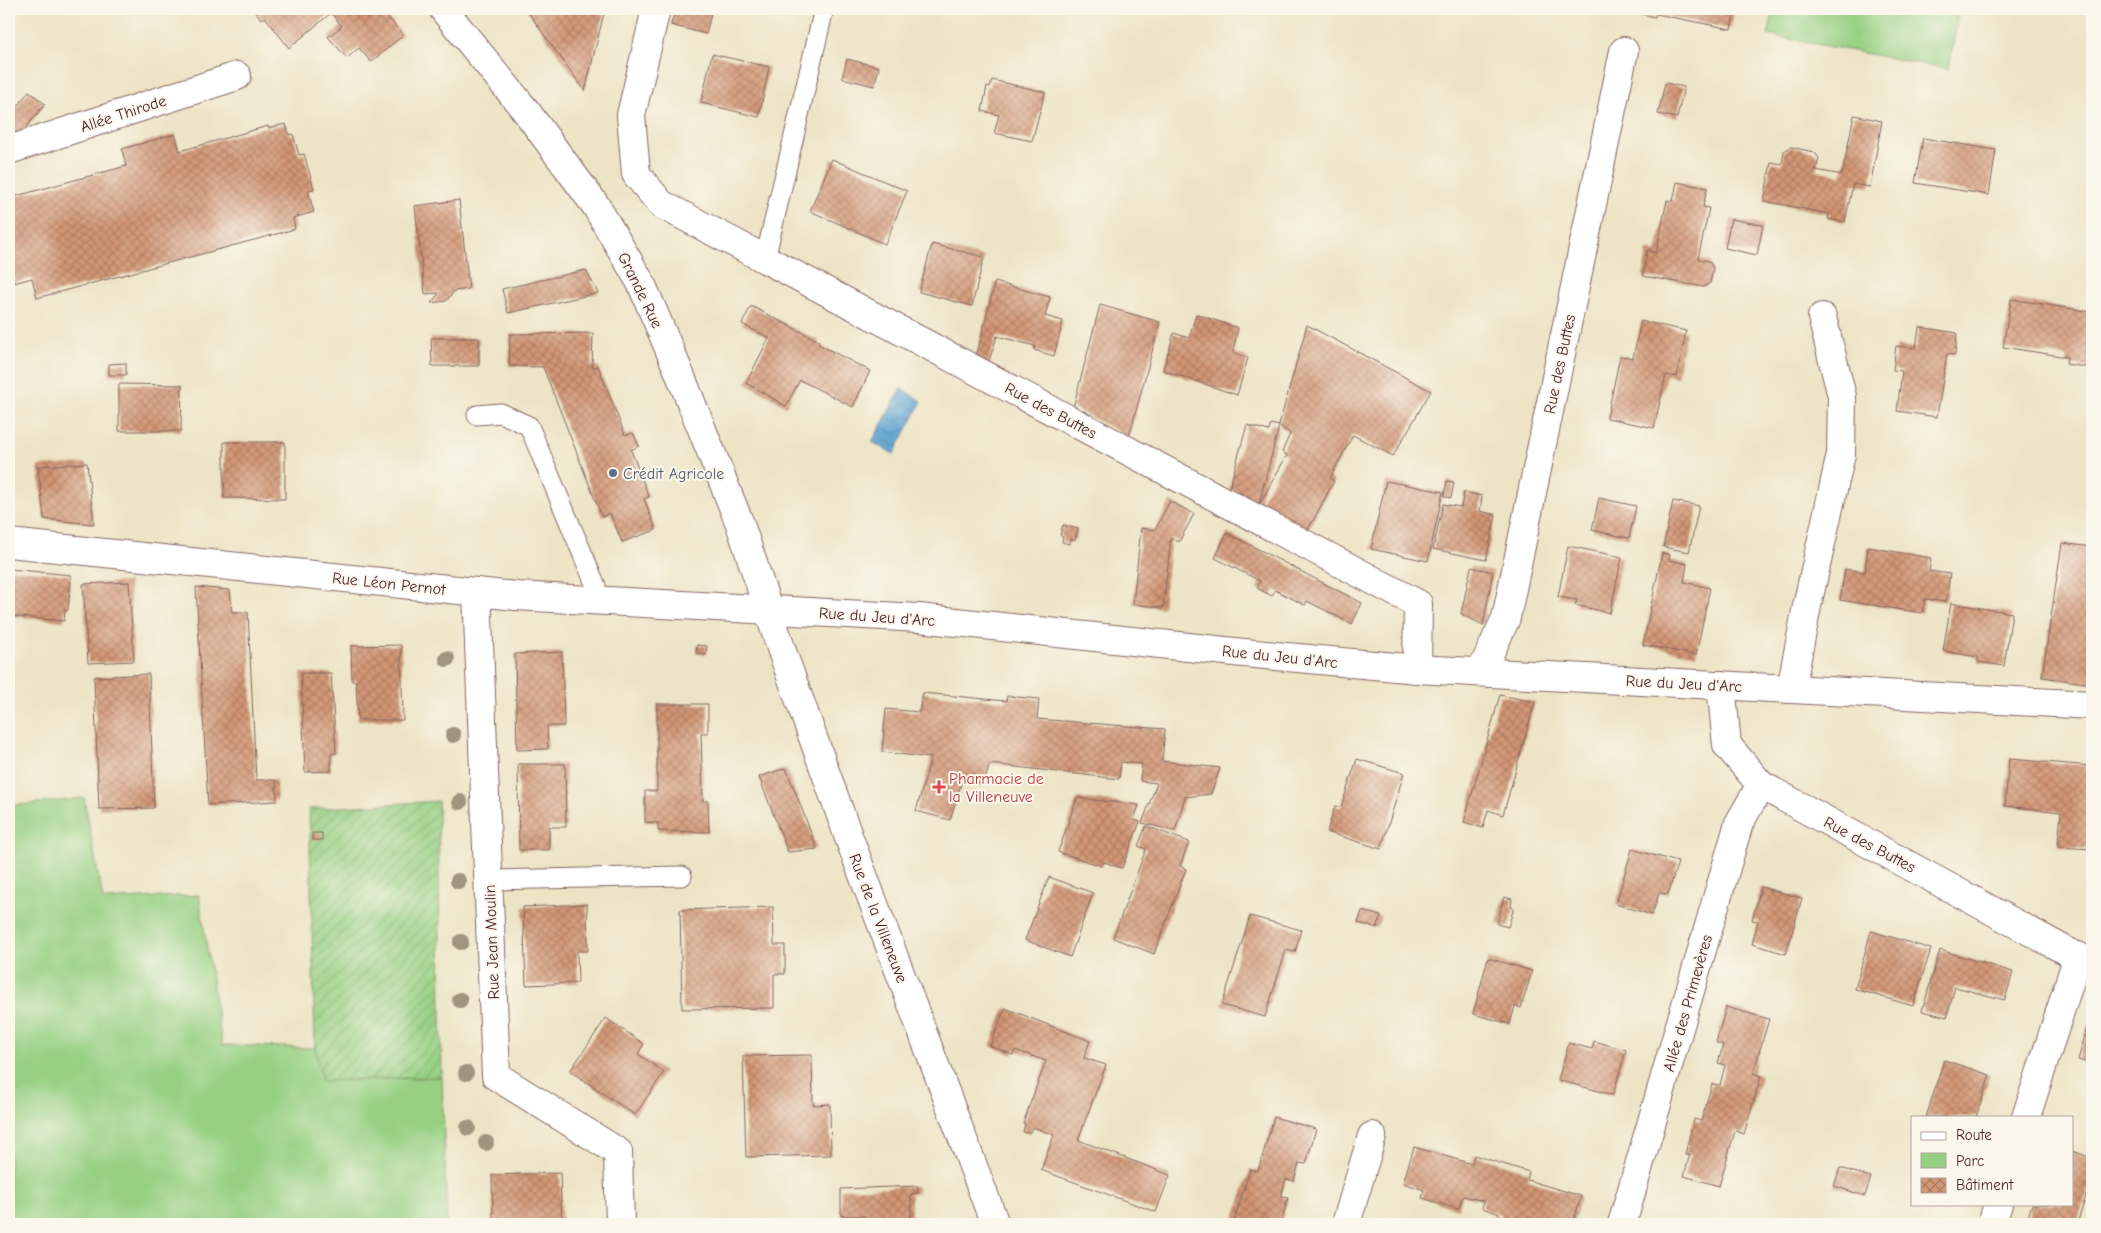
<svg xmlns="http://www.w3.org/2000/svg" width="2101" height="1233" font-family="'Comic Neue',sans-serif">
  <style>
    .green { fill: #97d083; stroke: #707857 }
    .garden { fill: url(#garden-furrows); stroke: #707857 }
    .water { fill: url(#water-waves); stroke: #53607e }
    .building { fill: url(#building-cross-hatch) }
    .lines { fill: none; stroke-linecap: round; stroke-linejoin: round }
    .lane-casing { stroke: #836461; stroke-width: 21 }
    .street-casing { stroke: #836461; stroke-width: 30 }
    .secondary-casing { stroke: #836461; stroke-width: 30 }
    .lane { stroke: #fff; stroke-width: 19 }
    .street { stroke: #fff; stroke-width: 28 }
    .secondary { stroke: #fff; stroke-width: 28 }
    .tree { fill: #a0957f }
    .service-dot { fill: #5c6f8a; stroke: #fbf7ec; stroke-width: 2 }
    .health-dot { fill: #e0444e; stroke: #fbf7ec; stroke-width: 2 }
    .labels { text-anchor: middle; stroke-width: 4; stroke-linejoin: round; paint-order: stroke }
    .street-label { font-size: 16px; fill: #4a1f2b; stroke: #fbf7ec }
    .service-label { font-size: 16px; fill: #4e5e75; stroke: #fbf7ec; text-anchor: start }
    .health-label { font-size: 16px; fill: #be3a42; stroke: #fbf7ec; text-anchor: start }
  </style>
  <defs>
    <pattern id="garden-furrows" width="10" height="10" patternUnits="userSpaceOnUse" patternTransform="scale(1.25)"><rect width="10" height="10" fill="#97d083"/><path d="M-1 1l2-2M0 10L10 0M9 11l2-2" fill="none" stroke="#84b271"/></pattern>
    <pattern id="water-waves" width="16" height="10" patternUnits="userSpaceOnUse" patternTransform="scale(1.25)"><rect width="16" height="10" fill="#5ca2d2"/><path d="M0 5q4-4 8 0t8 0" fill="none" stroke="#4e83ab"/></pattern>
    <pattern id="building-cross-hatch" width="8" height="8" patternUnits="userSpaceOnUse" patternTransform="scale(1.25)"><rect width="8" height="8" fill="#d39776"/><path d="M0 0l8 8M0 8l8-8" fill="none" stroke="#ad7b61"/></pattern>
  </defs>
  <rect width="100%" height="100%" fill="#fbf7ec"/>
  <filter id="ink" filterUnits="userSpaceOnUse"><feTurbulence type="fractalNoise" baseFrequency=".02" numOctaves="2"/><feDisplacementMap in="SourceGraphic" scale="10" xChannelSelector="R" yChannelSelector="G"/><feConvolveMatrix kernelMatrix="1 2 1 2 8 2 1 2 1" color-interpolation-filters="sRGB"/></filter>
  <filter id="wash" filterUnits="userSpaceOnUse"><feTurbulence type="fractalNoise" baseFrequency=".0096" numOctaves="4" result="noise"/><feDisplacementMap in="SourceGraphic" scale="20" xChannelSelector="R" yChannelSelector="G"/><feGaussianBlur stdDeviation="1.12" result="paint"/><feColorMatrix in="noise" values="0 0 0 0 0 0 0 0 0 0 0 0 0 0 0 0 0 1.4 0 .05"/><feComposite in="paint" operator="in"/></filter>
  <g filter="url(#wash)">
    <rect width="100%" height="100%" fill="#ece4c5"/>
    <g class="green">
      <polygon points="1774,9 1959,9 1949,69 1768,35"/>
      <polygon points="84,798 103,900 199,895 222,1045 315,1048 323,1081 442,1077 447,1224 9,1224 9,806"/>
    </g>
    <polygon class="garden" points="438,801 442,1077 322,1081 315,1048 309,809"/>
    <polygon class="water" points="901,389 922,401 894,454 872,442"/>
    <g id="blocks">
      <g class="building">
        <polygon points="253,9 381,9 403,35 371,62 359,48 347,58 328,37 342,26 331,13 289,48 265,17 261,19"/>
        <polygon points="526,9 605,9 585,91 545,36"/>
        <polygon points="675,9 712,9 706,34 671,25"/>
        <polygon points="1634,9 1735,9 1731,29 1656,14 1655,17 1633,12"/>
        <polygon points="712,54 769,67 759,117 701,103"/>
        <polygon points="847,59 879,67 874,86 842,78"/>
        <polygon points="992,80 1045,92 1032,141 994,133 999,115 982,111 987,86 990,87"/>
        <polygon points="1665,83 1684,87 1677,118 1658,114"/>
        <polygon points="29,91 45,104 19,137 9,129 9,118"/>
        <polygon points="1854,115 1882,121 1870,187 1853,184 1845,222 1828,219 1829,214 1764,201 1771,162 1782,164 1784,151 1791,147 1814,152 1819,158 1816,170 1842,175"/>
        <polygon points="286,124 289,135 293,134 299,155 304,154 314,189 308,191 314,212 293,218 295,229 37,298 32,278 14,283 9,264 9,220 14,219 9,198 126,166 122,149 175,134 180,151 268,126 268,128"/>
        <polygon points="1923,138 1996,150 1989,195 1915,183"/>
        <polygon points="832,159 907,191 885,244 810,211"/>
        <polygon points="1677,182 1707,188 1703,207 1709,208 1698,259 1709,261 1713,268 1710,283 1704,287 1643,276 1647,250 1656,253 1667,200 1673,201"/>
        <polygon points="459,200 469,289 454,291 446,301 431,303 439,293 425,294 415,206"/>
        <polygon points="1731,219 1763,225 1757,255 1725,248"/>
        <polygon points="932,244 984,257 972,306 919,292"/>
        <polygon points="586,270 598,293 508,313 502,289"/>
        <polygon points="995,282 1050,297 1045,316 1063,321 1054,356 1034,350 1035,346 997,336 988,364 976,357"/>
        <polygon points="2011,299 2092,312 2091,368 2066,364 2067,357 2003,347"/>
        <polygon points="1100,305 1160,322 1129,437 1073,408"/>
        <polygon points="751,306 819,341 818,344 870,371 853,407 800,380 786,406 746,383 769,338 742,324"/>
        <polygon points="1196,314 1238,328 1233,352 1248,358 1237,395 1163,370 1174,333 1189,338"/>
        <polygon points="1641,321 1686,331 1677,377 1666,375 1654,428 1607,418 1620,356 1633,358"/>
        <polygon points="1307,325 1431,391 1393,456 1353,435 1330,478 1334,481 1308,530 1259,505 1287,455 1282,452 1290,434 1279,425"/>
        <polygon points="1919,327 1957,333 1955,355 1947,354 1937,417 1897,411 1902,371 1893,370 1896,346 1916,348"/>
        <polygon points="593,333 592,367 598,366 625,435 633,433 639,446 631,450 649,497 644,499 656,530 622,542 610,513 602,517 543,367 509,366 510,334"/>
        <polygon points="431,338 479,338 479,366 432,366"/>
        <polygon points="126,363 126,375 109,375 109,364"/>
        <polygon points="119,384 182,385 181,431 119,431"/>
        <polygon points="1271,424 1279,426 1259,504 1229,489 1247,425 1269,431"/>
        <polygon points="224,442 285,442 285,499 224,498"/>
        <polygon points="87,463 94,524 44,519 38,466"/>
        <polygon points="1386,481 1443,492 1428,561 1371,549"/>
        <polygon points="1447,481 1454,482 1451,498 1444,496"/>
        <polygon points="1464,492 1482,496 1480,511 1496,515 1486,560 1433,549 1443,504 1461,507"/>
        <polygon points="1599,498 1636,506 1629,538 1592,530"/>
        <polygon points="1170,501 1194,514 1179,542 1171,538 1163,608 1133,604 1141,528 1155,530"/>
        <polygon points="1673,501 1699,506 1689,552 1663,547"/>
        <polygon points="1063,525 1078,529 1075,540 1070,539 1069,544 1062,542 1063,537 1060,535"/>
        <polygon points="1227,533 1362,603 1352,624 1307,601 1305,605 1275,590 1272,596 1257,588 1260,581 1215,558"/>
        <polygon points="2062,543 2092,547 2092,684 2042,677"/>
        <polygon points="1568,546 1622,557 1610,613 1575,605 1577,600 1558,597"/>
        <polygon points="1868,547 1931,558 1929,571 1950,574 1946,602 1925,599 1922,613 1840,600 1845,569 1865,572"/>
        <polygon points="1662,553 1670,555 1669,560 1687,564 1684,582 1710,588 1696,655 1643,645"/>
        <polygon points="1471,567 1493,572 1483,625 1461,614"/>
        <polygon points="9,569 71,575 68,610 65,610 64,621 9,616"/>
        <polygon points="129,582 134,661 88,663 83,584"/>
        <polygon points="196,587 230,590 232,612 248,612 256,780 276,780 277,801 208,805"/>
        <polygon points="1951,603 2012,613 2004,666 1978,662 1978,657 1943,651"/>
        <polygon points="401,645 403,720 358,720 356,681 352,681 351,646"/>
        <polygon points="697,645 707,646 706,655 696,653"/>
        <polygon points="562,652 564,726 547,726 548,749 517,750 515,654"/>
        <polygon points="301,673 331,673 336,753 331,754 331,771 305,772"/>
        <polygon points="149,674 154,808 99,809 94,677"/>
        <polygon points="923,693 1006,701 1007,696 1039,699 1037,719 1165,729 1162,761 1220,768 1211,794 1185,797 1175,831 1142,823 1157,783 1140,781 1142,764 1121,762 1119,779 990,764 983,785 963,778 950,820 916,811 931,758 882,752 886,709 919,712"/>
        <polygon points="1500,695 1535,702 1503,815 1488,810 1483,828 1464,822"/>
        <polygon points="657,704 708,704 708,733 701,733 703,801 708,801 709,832 658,831 658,823 645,822 645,791 657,791"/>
        <polygon points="1357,759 1404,773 1381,849 1327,832 1335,806 1341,807"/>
        <polygon points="2009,759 2092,766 2092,849 2058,847 2061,812 2005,806"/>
        <polygon points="518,764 565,764 566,827 549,827 549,850 519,850"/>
        <polygon points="786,768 800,804 817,849 788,852 759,777"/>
        <polygon points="1077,798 1139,805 1134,820 1140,822 1122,868 1104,862 1102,866 1058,852"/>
        <polygon points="1146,826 1189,842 1180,866 1186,869 1154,954 1113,938 1146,849 1138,846"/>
        <rect x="312" y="833" width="10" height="7"/>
        <polygon points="1632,849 1678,862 1668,894 1659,893 1652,915 1616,904"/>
        <polygon points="1049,877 1093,893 1070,957 1025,940"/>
        <polygon points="1761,887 1802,898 1786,954 1752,944 1758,921 1752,920"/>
        <polygon points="1504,897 1512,899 1511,907 1514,908 1508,927 1497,924"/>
        <polygon points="587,904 588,951 577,951 578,983 526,985 523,907"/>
        <polygon points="773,907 774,945 785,945 785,974 774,974 774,1008 682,1009 680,910"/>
        <polygon points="1362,911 1381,916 1377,928 1358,923"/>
        <polygon points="1250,916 1301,930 1295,952 1286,950 1265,1017 1222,1005"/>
        <polygon points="1871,931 1931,949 1913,1006 1855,989"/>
        <polygon points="1940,950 2013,972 2005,1000 1955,987 1947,1017 1922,1011"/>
        <polygon points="1488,958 1532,971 1521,1008 1515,1006 1510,1024 1473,1014"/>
        <polygon points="1726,1007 1769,1019 1753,1073 1761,1076 1744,1134 1735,1131 1719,1186 1684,1176 1690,1154 1685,1154 1694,1119 1701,1121 1712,1084 1720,1085 1725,1065 1718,1063 1723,1045 1716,1043"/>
        <polygon points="1005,1008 1090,1041 1084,1058 1106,1065 1078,1140 1170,1175 1156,1212 1041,1170 1054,1135 1033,1127 1029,1133 1023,1132 1025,1124 1023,1123 1046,1061 1015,1050 1013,1055 990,1046"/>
        <polygon points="606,1018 644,1044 638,1054 664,1072 635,1115 570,1071"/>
        <polygon points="2088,1024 2092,1025 2092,1064 2078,1060"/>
        <polygon points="1594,1041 1626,1050 1613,1095 1558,1080 1569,1043 1592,1049"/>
        <polygon points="812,1055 813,1105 830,1104 831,1155 746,1157 743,1056"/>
        <polygon points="1944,1060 1990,1075 1976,1117 1926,1117"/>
        <polygon points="1274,1117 1316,1129 1306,1164 1299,1163 1294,1181 1286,1179 1281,1197 1288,1198 1281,1224 1233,1224 1250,1169 1258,1171"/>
        <polygon points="1414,1147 1472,1164 1474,1155 1529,1172 1527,1180 1581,1196 1573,1224 1513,1224 1499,1220 1500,1214 1482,1208 1484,1201 1463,1196 1458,1209 1422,1198 1424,1190 1403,1183"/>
        <polygon points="2072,1151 2092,1158 2092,1177 2077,1224 2026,1224 2032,1204 2072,1204"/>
        <polygon points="1840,1168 1871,1177 1865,1196 1834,1186"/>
        <polygon points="560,1173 562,1224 493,1224 492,1175"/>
        <polygon points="918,1186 918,1193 911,1194 911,1224 865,1224 865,1216 841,1216 841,1189"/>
      </g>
    </g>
  </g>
  <g filter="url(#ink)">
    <use href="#blocks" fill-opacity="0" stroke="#836461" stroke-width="1"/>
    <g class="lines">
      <defs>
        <g id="lane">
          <polyline points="765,259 824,9"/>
          <polyline points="477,415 501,413 529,426 596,586 596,600"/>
          <polyline points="488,880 682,876"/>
        </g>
        <g id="street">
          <polyline points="656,9 631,115 636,174 661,204 1418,604 1417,669"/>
          <polyline points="9,150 237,76"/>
          <polyline points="9,543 516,596 919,618 1244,653 1417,669 2092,705"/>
          <polyline points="477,592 496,1076 618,1152 620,1224"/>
          <polyline points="1481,672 1506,618 1624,51"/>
          <polyline points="1721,685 1727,745 1761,785 2092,965"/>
          <polyline points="1791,689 1807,606 1841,454 1842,396 1822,317"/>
          <polyline points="2026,1117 2078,956"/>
          <polyline points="1346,1224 1372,1136"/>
          <polyline points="1622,1224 1739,823 1761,785"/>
          <polyline points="1992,1224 1998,1204"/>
        </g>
        <polyline id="secondary" points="443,9 526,111 596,206 641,283 679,372 740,524 783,654 849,838 995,1224"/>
      </defs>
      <use href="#lane" class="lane-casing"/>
      <use href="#street" class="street-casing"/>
      <use href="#secondary" class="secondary-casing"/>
      <use href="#lane" class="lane"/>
      <use href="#street" class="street"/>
      <use href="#secondary" class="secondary"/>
    </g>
    <g class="tree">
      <circle cx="447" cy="659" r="8"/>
      <circle cx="453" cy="735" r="8"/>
      <circle cx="460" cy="802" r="8"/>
      <circle cx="458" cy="881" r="8"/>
      <circle cx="461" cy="942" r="8"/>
      <circle cx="460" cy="1000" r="8"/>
      <circle cx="466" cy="1073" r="8"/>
      <circle cx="468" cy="1128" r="8"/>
      <circle cx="486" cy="1143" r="8"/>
    </g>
  </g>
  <circle class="service-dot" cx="613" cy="473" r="5"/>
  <path class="health-dot" d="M936.5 779.5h5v5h5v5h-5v5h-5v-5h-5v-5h5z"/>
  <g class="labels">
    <g class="street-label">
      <text transform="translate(123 113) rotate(-18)" y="6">Allée Thirode</text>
      <text transform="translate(641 290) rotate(64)" y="6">Grande Rue</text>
      <text transform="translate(1559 364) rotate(-78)" y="6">Rue des Buttes</text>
      <text transform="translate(1051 410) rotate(28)" y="6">Rue des Buttes</text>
      <text transform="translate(389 583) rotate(6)" y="6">Rue Léon Pernot</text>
      <text transform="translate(877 616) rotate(4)" y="6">Rue du Jeu d'Arc</text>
      <text transform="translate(1280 656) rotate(6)" y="6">Rue du Jeu d'Arc</text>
      <text transform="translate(1684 683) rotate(3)" y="6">Rue du Jeu d'Arc</text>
      <text transform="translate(1870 844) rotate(28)" y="6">Rue des Buttes</text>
      <text transform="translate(879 918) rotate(69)" y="6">Rue de la Villeneuve</text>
      <text transform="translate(491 942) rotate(-92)" y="6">Rue Jean Moulin</text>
      <text transform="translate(1687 1003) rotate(-74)" y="6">Allée des Primevères</text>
    </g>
    <g class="service-label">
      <text x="623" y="479">Crédit Agricole</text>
    </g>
    <g class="health-label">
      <text x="949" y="784">Pharmacie de<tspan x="949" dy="18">la Villeneuve</tspan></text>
    </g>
  </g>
  <rect width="2101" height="1233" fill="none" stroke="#fbf7ec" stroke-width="30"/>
  <rect x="1911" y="1116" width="162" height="90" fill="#fbf7ec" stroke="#b4a19f"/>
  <rect x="1921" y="1132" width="25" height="8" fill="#ffffff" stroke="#b4a19f"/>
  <text x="1956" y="1140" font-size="15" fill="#4a1f2b">Route</text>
  <rect x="1921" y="1153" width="25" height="15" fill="#97d083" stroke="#b4a19f"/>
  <text x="1956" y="1166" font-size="15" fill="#4a1f2b">Parc</text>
  <rect x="1921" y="1178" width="25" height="15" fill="url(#building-cross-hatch)" stroke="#b4a19f"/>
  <text x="1956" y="1190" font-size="15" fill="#4a1f2b">Bâtiment</text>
</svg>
